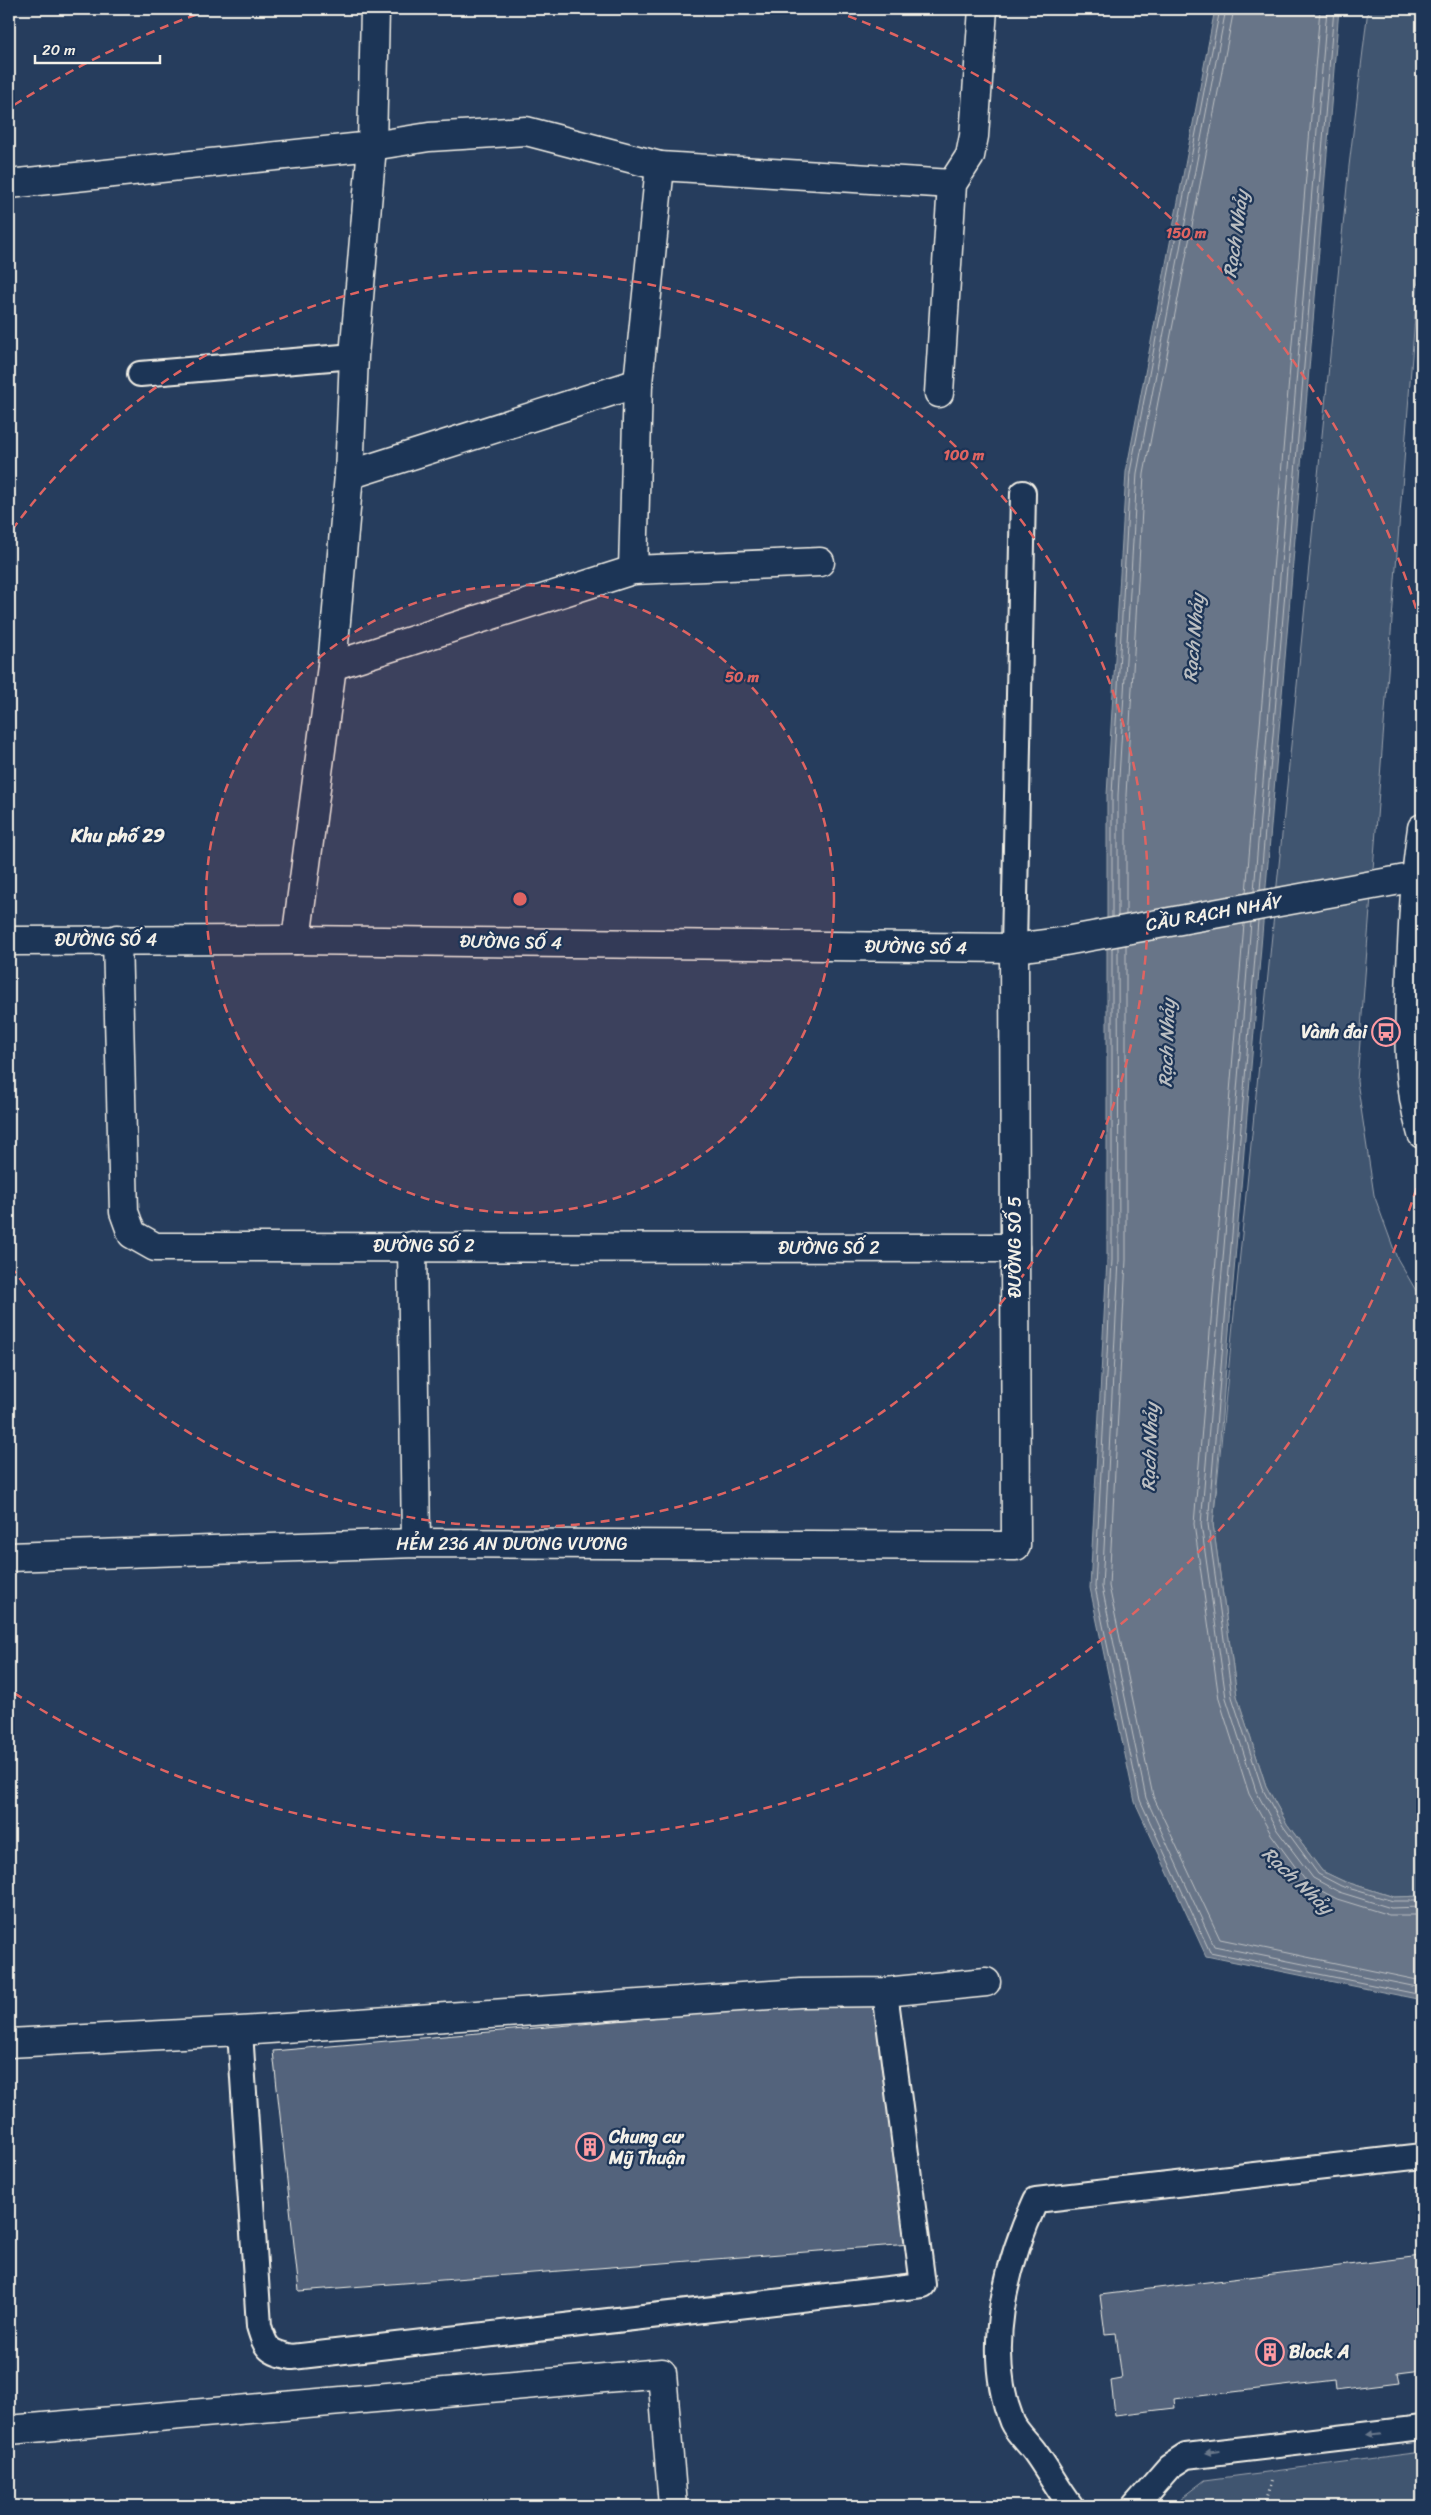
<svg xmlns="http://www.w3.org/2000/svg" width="1431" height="2515" font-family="Sriracha,sans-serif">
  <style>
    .green { fill: #40546f; stroke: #9aa2ac }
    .water { fill: #677588; stroke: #9fa7ae }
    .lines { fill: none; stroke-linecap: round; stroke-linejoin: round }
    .shore { stroke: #bcbfc2; stroke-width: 1 }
    .building { fill: #52647b; stroke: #f4f1e8 }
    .service-casing { stroke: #f4f1e8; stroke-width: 28 }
    .minor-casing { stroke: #f4f1e8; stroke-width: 31 }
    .tertiary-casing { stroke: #f4f1e8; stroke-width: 31 }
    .path { stroke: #f4f1e8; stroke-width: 3; stroke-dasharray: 1 4; stroke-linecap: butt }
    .service { stroke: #1d3557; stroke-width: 24 }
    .minor { stroke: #1d3557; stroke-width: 28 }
    .tertiary { stroke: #1d3557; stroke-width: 28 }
    .oneway { fill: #68778a }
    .ring { fill: none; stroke: #df6462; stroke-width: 2.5; stroke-dasharray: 9 6 }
    .labels { text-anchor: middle; stroke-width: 4.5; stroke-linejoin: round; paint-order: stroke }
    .street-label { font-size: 18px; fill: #f4f1e8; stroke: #1d3557 }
    .poi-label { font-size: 18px; font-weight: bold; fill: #f4f1e8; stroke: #1d3557; text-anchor: start }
    .water-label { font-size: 19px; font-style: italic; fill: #bcbfc2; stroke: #1d3557 }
    .neighbourhood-label { font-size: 19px; font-weight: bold; fill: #f4f1e8; stroke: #1d3557 }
    .centre { fill: #df6462; stroke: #1d3557; stroke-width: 2.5 }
    .ring-label { font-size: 15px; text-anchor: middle; font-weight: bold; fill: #df6462; stroke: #1d3557; stroke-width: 4.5; stroke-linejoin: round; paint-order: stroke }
  </style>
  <rect width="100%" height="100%" fill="#263d5d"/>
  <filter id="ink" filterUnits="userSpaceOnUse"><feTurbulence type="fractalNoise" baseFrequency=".02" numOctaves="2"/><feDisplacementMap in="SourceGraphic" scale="10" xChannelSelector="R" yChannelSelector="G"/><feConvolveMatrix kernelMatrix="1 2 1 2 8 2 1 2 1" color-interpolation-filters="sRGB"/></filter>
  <g filter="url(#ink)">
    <g class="green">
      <polygon points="1368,9 1422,9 1422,224 1357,1081 1374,1195 1397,1258 1422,1301 1422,1896 1394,1897 1343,1881 1322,1871 1287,1824 1266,1786 1237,1696 1213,1524 1349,166"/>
      <polygon points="1422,2452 1422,2506 1174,2506 1180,2499 1205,2480"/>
    </g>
    <polygon class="water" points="1215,9 1339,9 1213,1524 1237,1696 1266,1786 1287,1824 1322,1871 1343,1881 1394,1897 1422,1896 1422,2000 1206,1956 1135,1802 1090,1588 1107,1259 1107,795 1126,472"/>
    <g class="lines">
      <g class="shore">
        <polyline points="1260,890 1334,9"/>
        <polyline points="1254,891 1327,9"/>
        <polyline points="1246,893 1320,9"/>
        <polyline points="1126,915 1126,795 1144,474 1234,9"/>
        <polyline points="1118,916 1118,795 1137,473 1226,9"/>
        <polyline points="1112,917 1112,795 1130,472 1220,9"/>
        <polyline points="1258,921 1208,1524 1232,1697 1262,1788 1283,1826 1318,1874 1341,1886 1393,1901 1422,1901"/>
        <polyline points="1251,922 1201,1524 1226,1698 1256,1791 1277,1830 1313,1878 1339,1892 1391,1908 1422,1907"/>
        <polyline points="1244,924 1194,1524 1219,1699 1249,1794 1271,1834 1308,1884 1337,1899 1389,1915 1422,1915"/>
        <polyline points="1126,945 1126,1260 1109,1586 1153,1796 1220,1939 1422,1981"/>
        <polyline points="1118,947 1119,1260 1102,1587 1146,1798 1214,1946 1422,1988"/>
        <polyline points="1112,948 1112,1260 1095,1587 1140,1800 1210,1952 1422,1995"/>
      </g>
    </g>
    <g class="building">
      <polygon points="878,1998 910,2244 299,2291 273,2051"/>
      <polygon points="1422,2256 1422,2370 1398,2373 1400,2382 1335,2390 1334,2380 1174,2399 1175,2408 1115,2415 1111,2381 1122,2379 1116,2333 1105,2334 1100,2295"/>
    </g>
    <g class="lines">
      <defs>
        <g id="service">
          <polyline points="140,374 354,356"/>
          <polyline points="1014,948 1023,493"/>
          <path d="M240,2031L259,2326C266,2350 269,2352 292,2357L923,2285L885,1992"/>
          <path d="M1071,2506C1058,2489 1048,2470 1035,2452C1028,2442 1017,2433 1012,2422C984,2351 1005,2267 1036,2200L1422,2156"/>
          <polyline points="1135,2506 1169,2467 1186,2456 1422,2428"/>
        </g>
        <g id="minor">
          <polyline points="9,184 372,146 429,137 526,131 660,166 952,184"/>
          <polyline points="939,393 952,184 970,156 974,136 983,9"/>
          <polyline points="349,475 638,383"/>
          <polyline points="633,570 638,383 660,166"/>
          <polyline points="332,666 633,570 820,562"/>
          <polyline points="117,939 124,1212 132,1234 155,1247 1015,1248"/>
          <polyline points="296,940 332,666 349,475 354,356 372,146 375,9"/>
          <polyline points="9,941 296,940 1014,948 1054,943 1422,876"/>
          <polyline points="412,1246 416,1543"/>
          <polyline points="9,1557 416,1543 1016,1546 1014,948"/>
          <polyline points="9,2043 240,2031 800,1993 885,1992 986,1982"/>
          <polyline points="9,2430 662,2373 673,2506"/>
        </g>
        <path id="tertiary" d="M1422,828C1415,875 1413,922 1411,969C1409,1023 1406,1081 1422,1134"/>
      </defs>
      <use href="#service" class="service-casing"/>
      <use href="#minor" class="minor-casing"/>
      <use href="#tertiary" class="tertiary-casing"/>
      <g class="path">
        <polyline points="1251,2506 1265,2502"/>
        <polyline points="1264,2506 1272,2479"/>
      </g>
      <use href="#service" class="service"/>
      <use href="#minor" class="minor"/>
      <use href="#tertiary" class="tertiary"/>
    </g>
    <defs><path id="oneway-solid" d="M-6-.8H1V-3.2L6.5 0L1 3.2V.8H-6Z" transform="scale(1.25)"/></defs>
    <g class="oneway">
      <use href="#oneway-solid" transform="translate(1374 2434) rotate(174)"/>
      <use href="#oneway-solid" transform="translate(1212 2452) rotate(173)"/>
    </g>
  </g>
  <circle cx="520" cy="899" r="314" fill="#df6462" fill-opacity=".12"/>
  <g class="ring">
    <circle cx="520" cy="899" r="314"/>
    <path d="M12 530A628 628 0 1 1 12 1268"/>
    <path d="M1421 1174A942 942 0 0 1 14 1693M14 105A942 942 0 0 1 206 11M834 11A942 942 0 0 1 1421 624"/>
  </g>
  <defs>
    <symbol id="bus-ring" viewBox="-11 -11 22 22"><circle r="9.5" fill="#1d3557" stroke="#ff9aa2" stroke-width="1.5"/><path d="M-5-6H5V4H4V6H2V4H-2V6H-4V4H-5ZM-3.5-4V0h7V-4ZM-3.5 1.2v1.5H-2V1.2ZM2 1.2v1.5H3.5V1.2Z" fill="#ff9aa2"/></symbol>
    <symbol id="building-ring" viewBox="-11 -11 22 22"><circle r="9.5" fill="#1d3557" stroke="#ff9aa2" stroke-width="1.5"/><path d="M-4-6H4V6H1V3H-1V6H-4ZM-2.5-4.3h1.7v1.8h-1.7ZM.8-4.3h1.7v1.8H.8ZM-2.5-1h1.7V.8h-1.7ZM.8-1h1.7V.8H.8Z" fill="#ff9aa2"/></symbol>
  </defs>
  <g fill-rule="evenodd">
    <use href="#bus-ring" x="1370" y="1016" width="32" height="32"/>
    <use href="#building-ring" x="574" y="2131" width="32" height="32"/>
    <use href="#building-ring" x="1254" y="2336" width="32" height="32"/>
  </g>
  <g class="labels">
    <g class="street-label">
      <text transform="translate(1214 913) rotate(-10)" y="6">CẦU RẠCH NHẢY</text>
      <text x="106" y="946">ĐƯỜNG SỐ 4</text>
      <text transform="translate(511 942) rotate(1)" y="6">ĐƯỜNG SỐ 4</text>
      <text transform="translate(916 947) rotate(1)" y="6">ĐƯỜNG SỐ 4</text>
      <text x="424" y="1252">ĐƯỜNG SỐ 2</text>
      <text transform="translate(1015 1247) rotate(-90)" y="6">ĐƯỜNG SỐ 5</text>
      <text x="829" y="1254">ĐƯỜNG SỐ 2</text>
      <text x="512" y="1550">HẺM 236 AN DƯƠNG VƯƠNG</text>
    </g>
    <g class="poi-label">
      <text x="1367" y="1038" text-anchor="end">Vành đai</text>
      <text x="609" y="2143">Chung cư<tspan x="609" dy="21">Mỹ Thuận</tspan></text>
      <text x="1289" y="2358">Block A</text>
    </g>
    <g class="water-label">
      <text transform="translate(1235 234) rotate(-82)" y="7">Rạch Nhảy</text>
      <text transform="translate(1193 638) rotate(-85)" y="7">Rạch Nhảy</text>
      <text transform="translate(1166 1043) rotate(-88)" y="7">Rạch Nhảy</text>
      <text transform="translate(1149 1447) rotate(-88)" y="7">Rạch Nhảy</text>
      <text transform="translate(1298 1880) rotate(43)" y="7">Rạch Nhảy</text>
    </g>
    <g class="neighbourhood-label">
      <text x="118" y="842">Khu phố 29</text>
    </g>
  </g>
  <circle cx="520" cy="899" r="8" class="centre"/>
  <g class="ring-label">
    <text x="1186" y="238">150 m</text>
    <text x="964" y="460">100 m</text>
    <text x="742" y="682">50 m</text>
  </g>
  <rect width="1431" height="2515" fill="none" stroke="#1d3557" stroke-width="30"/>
  <rect x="15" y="15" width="1401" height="2485" fill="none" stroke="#f4f1e8" stroke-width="2" filter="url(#ink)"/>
  <path d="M35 55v8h125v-8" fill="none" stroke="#f4f1e8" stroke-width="2.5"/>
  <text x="42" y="55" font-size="15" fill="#f4f1e8" stroke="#1d3557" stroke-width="4" paint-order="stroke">20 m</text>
</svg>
